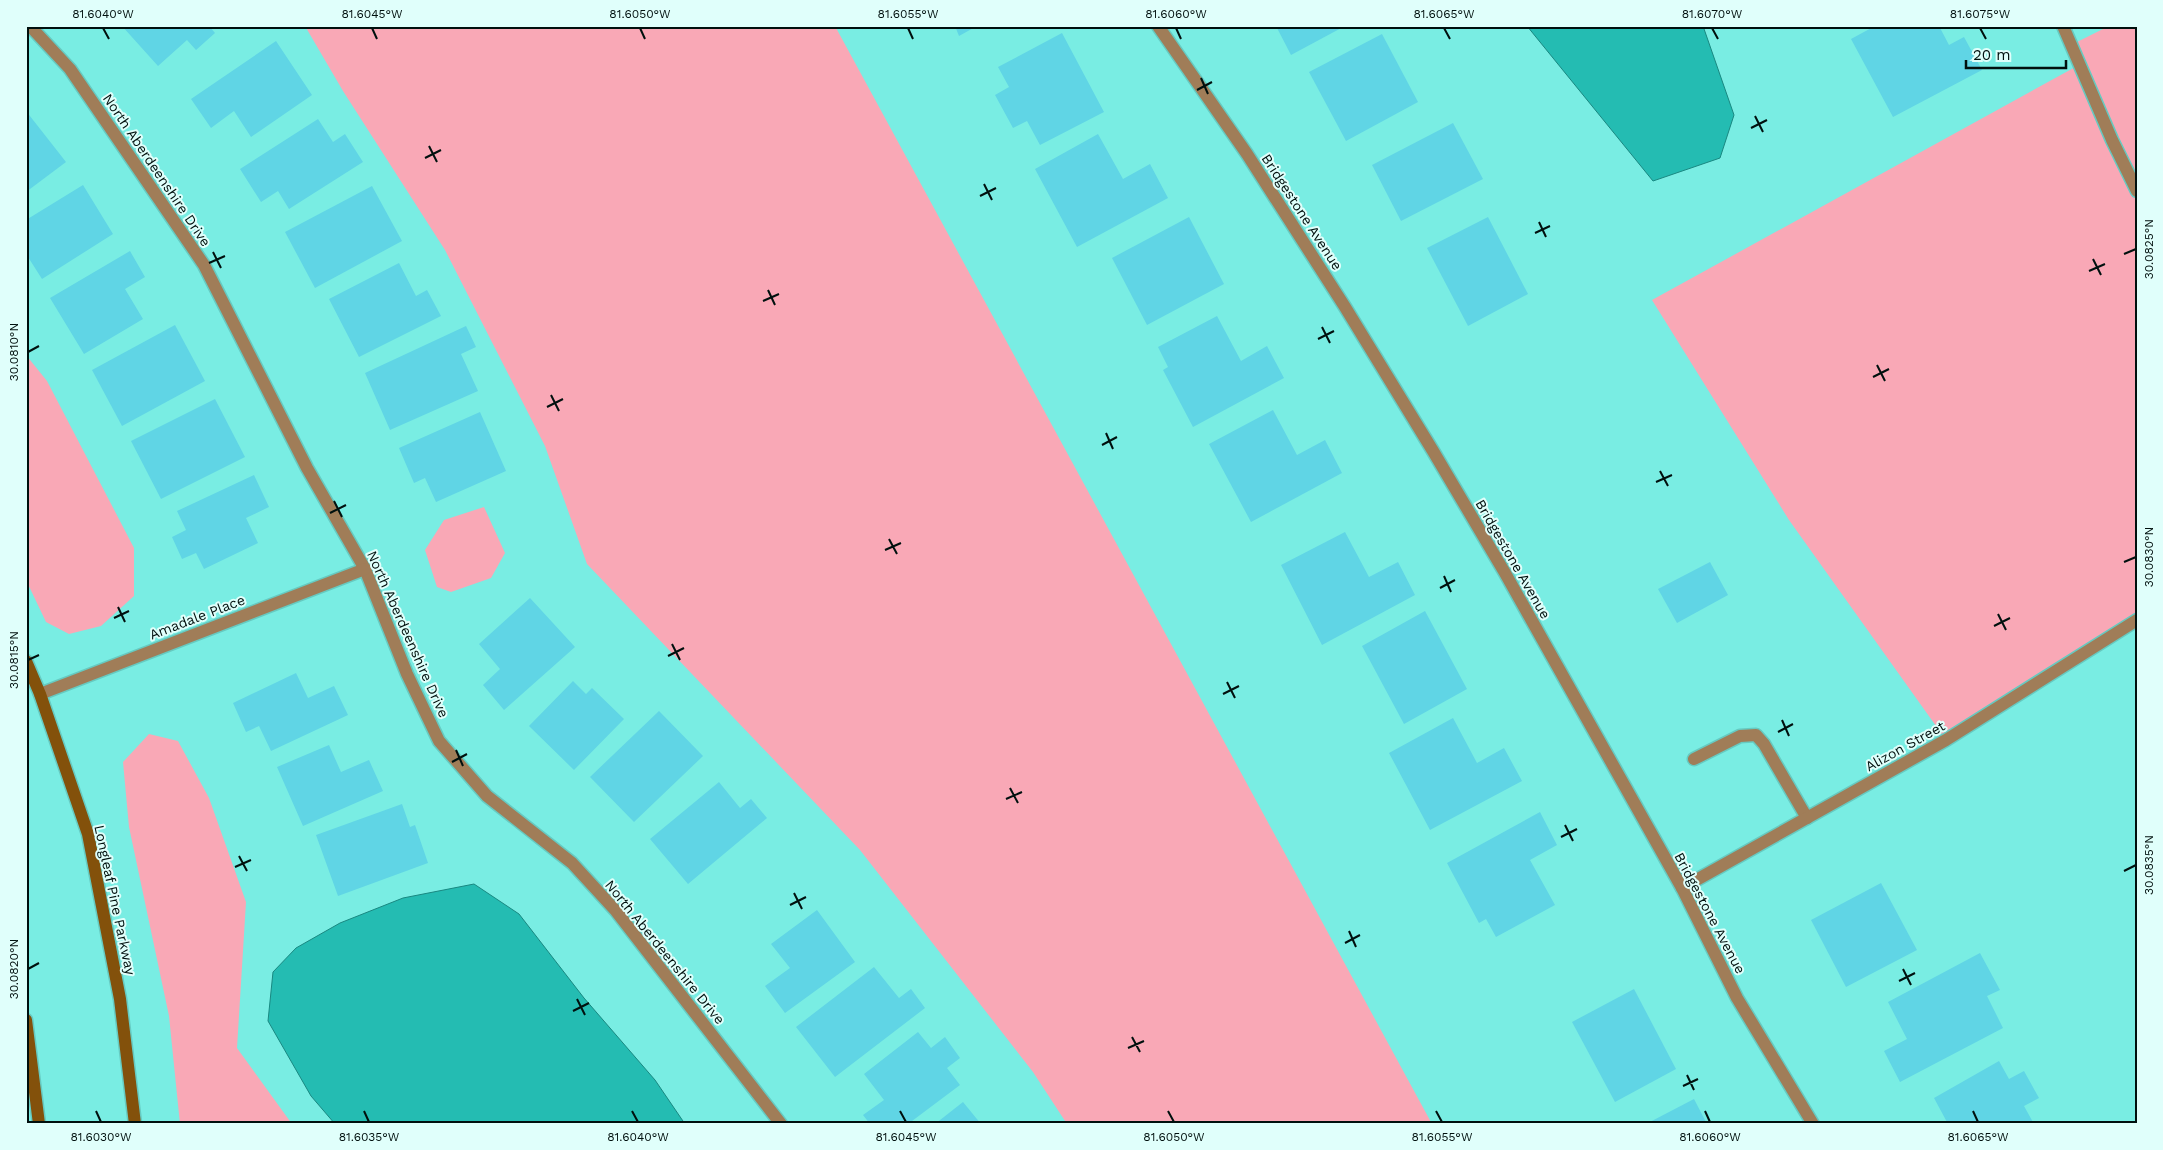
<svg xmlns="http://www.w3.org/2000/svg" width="2163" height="1150" font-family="'Work Sans',sans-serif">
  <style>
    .green { fill: #f9a8b6 }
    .water { fill: #24bcb2; stroke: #198881 }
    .building { fill: #60d5e5 }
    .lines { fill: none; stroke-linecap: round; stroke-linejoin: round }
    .service-casing { stroke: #66cac1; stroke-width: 15 }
    .minor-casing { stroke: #66cac1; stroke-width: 15 }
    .secondary-casing { stroke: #66cac1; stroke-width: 15 }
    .service { stroke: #a07d58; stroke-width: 12 }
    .minor { stroke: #a07d58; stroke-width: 12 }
    .secondary { stroke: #83510b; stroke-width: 12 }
    .ticks { fill: none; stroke: #00100e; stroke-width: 2 }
    .labels { text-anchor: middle; stroke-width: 4; stroke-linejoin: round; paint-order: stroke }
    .street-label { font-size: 14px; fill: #00100e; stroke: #e0fffb }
    .neatline { fill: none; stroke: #00100e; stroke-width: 2 }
    .ticks-label { font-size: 12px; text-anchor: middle; fill: #00100e }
  </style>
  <rect width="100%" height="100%" fill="#79ede3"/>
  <g class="green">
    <polygon points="305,26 835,26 1432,1124 1067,1124 1033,1072 860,850 587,564 545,446 445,250 343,91"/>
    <polygon points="2109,26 2137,26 2137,620 1946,740 1789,520 1652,300 2079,65 2071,45"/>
    <polygon points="26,355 47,381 134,548 134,596 101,626 69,634 46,622 26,580"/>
    <polygon points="484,507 505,553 491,578 451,592 437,587 425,550 444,520"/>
    <polygon points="149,734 178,741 209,798 246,902 237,1048 292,1124 180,1124 169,1016 129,827 123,762"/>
  </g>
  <g class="water">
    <polygon points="1527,26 1703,26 1734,115 1720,158 1653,181"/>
    <polygon points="474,884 519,914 584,998 655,1080 685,1124 335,1124 311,1096 268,1021 273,972 296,948 340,923 403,898"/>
  </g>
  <g class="building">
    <polygon points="122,26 209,26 215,33 196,50 187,40 158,66"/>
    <polygon points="955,26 977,26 959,36"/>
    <polygon points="1276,26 1345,26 1291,55"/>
    <polygon points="1875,26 1939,26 1949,45 1964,37 1982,70 1893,117 1851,39"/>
    <polygon points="1062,33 1104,112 1040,145 1027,121 1013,128 995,95 1009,87 998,67"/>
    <polygon points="1382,34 1418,102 1346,141 1309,72"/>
    <polygon points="276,41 312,95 251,137 234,111 211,128 191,99"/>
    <polygon points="26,111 66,162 26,192"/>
    <polygon points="318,119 333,142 345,134 363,162 289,209 278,191 261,202 240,169"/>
    <polygon points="1453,123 1483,179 1401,221 1372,165"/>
    <polygon points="1098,134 1123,179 1150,164 1168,198 1077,247 1035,169"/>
    <polygon points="83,185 113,234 42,279 28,257 26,258 26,220"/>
    <polygon points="372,186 402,241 315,288 285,232"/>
    <polygon points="1189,217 1224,284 1147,325 1112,258"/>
    <polygon points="1488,217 1528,294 1468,326 1427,248"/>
    <polygon points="130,251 145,277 125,289 143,319 84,354 50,298"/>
    <polygon points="399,263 416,296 427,290 441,316 359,357 329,299"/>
    <polygon points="1217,316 1241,361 1267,346 1284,378 1193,427 1163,370 1168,367 1158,347"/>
    <polygon points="175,325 205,381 122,426 92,370"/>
    <polygon points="466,326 476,347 461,354 478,391 390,430 365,373"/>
    <polygon points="215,399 245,457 161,499 131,441"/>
    <polygon points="1273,410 1297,455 1325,440 1342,473 1251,522 1209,444"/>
    <polygon points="480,412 506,471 436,502 425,478 414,483 399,448"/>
    <polygon points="254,475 269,507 246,518 258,543 204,569 196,553 182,559 172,537 186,530 177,511"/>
    <polygon points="1345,532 1369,577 1398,562 1415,595 1322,645 1281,565"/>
    <polygon points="1710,562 1728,595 1677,623 1658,589"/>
    <polygon points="530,598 575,647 504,710 483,685 500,669 479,644"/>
    <polygon points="1425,611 1467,689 1404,724 1362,646"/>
    <polygon points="296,673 308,698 334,686 348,715 271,751 259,726 246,732 233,703"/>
    <polygon points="573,681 586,694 592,688 624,719 574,770 529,726"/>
    <polygon points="659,711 703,756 634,822 590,777"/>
    <polygon points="1453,718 1477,763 1504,748 1522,781 1430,830 1389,753"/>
    <polygon points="329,745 341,772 369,760 383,791 303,826 277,767"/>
    <polygon points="719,782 740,808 751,799 767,818 688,884 650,839"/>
    <polygon points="402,804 410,827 415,825 428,863 338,896 316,835"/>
    <polygon points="1540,812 1557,845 1530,860 1555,905 1496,937 1486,919 1479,923 1447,863"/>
    <polygon points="1881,883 1917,950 1846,987 1811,920"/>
    <polygon points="817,910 855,962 785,1013 765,986 790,968 771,944"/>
    <polygon points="1980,953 2000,990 1987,996 2003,1028 1900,1082 1884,1051 1907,1039 1888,1002"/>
    <polygon points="874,967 899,998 911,989 925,1008 835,1077 796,1027"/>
    <polygon points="1634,989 1676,1069 1615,1102 1572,1022"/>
    <polygon points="918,1032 931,1048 945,1037 960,1058 947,1068 960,1085 908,1124 870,1124 863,1115 884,1100 864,1074"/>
    <polygon points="1999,1061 2009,1079 2024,1071 2039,1098 2024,1106 2034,1124 1948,1124 1934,1098"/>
    <polygon points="1694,1099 1707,1124 1646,1124"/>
    <polygon points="963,1102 981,1124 935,1124"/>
  </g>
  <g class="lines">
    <defs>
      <polyline id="service" points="1694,759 1740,736 1756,735 1764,744 1807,818"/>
      <g id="minor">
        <polyline points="30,26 70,69 204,265 307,468 365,569 407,674 439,741 487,796 572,863 616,911 781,1124"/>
        <polyline points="1158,26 1247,154 1345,307 1433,451 1505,573 1682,888 1737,998 1813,1124"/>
        <polyline points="2063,26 2112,140 2137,191"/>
        <polyline points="40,694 365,569"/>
        <polyline points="1682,888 1946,740 2137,620"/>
      </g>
      <g id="secondary">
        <polyline points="26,661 40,694 88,834 120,999 135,1124"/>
        <polyline points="26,1020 39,1124"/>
      </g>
    </defs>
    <use href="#service" class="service-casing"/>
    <use href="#minor" class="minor-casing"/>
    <use href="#secondary" class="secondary-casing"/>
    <use href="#service" class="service"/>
    <use href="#minor" class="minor"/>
    <use href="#secondary" class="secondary"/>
  </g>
  <path class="ticks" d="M103,28L109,39M372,28L377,39M640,28L645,39M908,28L913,39M1176,28L1181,39M1444,28L1450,39M1712,28L1718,39M1980,28L1986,39M1201,78L1208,94M1197,90L1212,82M1755,116L1763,132M1751,128L1767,120M429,146L437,162M425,158L441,150M984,184L992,200M980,196L996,188M1539,222L1546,237M1535,233L1550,226M213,252L221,268M2124,254L2136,249M2093,259L2101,275M209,263L225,256M2089,271L2105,264M768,290L775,305M763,301L779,294M1322,327L1330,343M1318,339L1334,331M28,352L39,346M1877,365L1885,381M1873,377L1889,369M551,395L559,411M547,407L563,399M1106,433L1113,449M1102,445L1117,437M1660,471L1668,486M1656,482L1672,475M334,501L342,517M330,513L346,505M889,539L897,554M885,550L901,543M2124,562L2136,557M1444,576L1451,592M1440,588L1455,580M118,607L125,622M1998,614L2006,630M114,618L129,611M1994,626L2010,618M672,644L680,660M668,656L684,648M28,660L39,655M1227,682L1235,698M1223,694L1239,686M1782,720L1789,736M1778,732L1793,724M456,750L463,766M452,762L467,754M1010,788L1018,803M1006,799L1022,792M1565,825L1573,841M1561,837L1577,829M239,856L247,871M235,867L251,860M2124,871L2136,865M794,893L802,909M790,905L806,897M1349,931L1356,947M1345,943L1360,935M28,969L39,963M1903,969L1911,985M1899,981L1915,973M577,999L585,1015M573,1011L589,1003M1132,1037L1140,1052M1128,1048L1144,1041M1687,1075L1694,1090M1683,1086L1698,1079M96,1111L101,1122M364,1111L369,1122M632,1111L638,1122M900,1111L906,1122M1168,1111L1174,1122M1436,1111L1442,1122M1705,1111L1710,1122M1973,1111L1978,1122"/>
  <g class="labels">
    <g class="street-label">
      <text transform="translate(157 170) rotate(56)" y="5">North Aberdeenshire Drive</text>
      <text transform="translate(1302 212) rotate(57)" y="5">Bridgestone Avenue</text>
      <text transform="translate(1513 559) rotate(60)" y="5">Bridgestone Avenue</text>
      <text transform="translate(197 617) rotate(-21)" y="5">Amadale Place</text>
      <text transform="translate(408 634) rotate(66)" y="5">North Aberdeenshire Drive</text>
      <text transform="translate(1905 746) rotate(-29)" y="5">Alizon Street</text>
      <text transform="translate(115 900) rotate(78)" y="5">Longleaf Pine Parkway</text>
      <text transform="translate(1710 913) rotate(62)" y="5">Bridgestone Avenue</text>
      <text transform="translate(665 952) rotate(51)" y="5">North Aberdeenshire Drive</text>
    </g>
  </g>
  <rect width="2163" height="1150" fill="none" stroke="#e0fffb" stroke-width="55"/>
  <path d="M1966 60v8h100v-8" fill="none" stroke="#00100e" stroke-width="2.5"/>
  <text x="1973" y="60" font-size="15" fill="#00100e" stroke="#e0fffb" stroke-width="4" paint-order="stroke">20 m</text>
  <rect x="28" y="28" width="2108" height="1094" class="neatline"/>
  <g class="ticks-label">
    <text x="103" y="18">81.6040°W</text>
    <text x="372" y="18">81.6045°W</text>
    <text x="640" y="18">81.6050°W</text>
    <text x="908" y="18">81.6055°W</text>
    <text x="1176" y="18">81.6060°W</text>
    <text x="1444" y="18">81.6065°W</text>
    <text x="1712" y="18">81.6070°W</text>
    <text x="1980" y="18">81.6075°W</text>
    <text transform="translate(2149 249) rotate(-90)" y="4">30.0825°N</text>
    <text transform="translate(14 352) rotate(-90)" y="4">30.0810°N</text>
    <text transform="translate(2149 557) rotate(-90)" y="4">30.0830°N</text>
    <text transform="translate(14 660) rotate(-90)" y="4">30.0815°N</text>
    <text transform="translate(2149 865) rotate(-90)" y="4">30.0835°N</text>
    <text transform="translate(14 969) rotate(-90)" y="4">30.0820°N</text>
    <text x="101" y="1141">81.6030°W</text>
    <text x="369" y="1141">81.6035°W</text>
    <text x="638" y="1141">81.6040°W</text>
    <text x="906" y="1141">81.6045°W</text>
    <text x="1174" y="1141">81.6050°W</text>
    <text x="1442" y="1141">81.6055°W</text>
    <text x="1710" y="1141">81.6060°W</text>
    <text x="1978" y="1141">81.6065°W</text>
  </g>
</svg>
